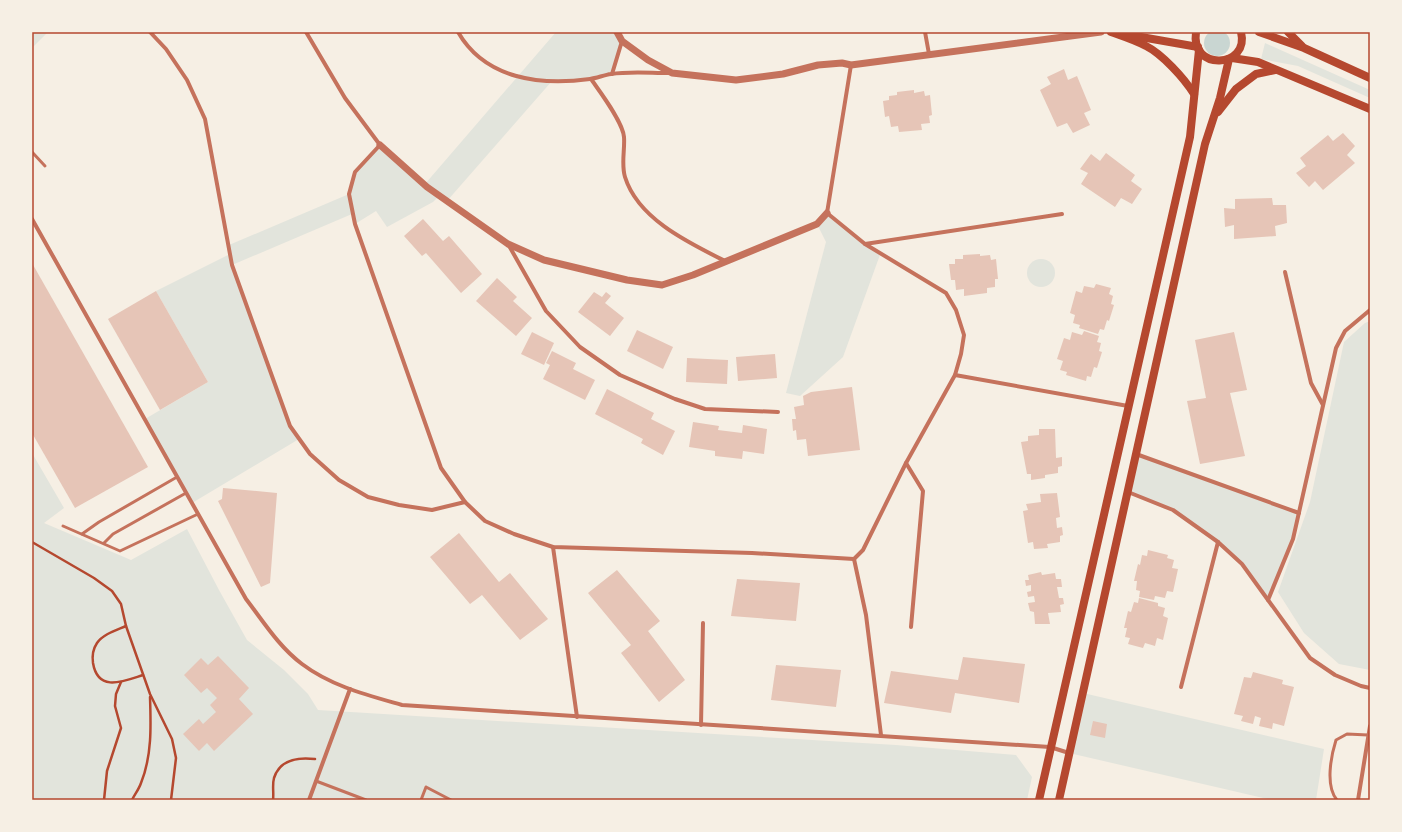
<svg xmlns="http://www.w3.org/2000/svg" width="1402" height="832" font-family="'Roboto Condensed',sans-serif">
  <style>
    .green { fill: #e2e4dc }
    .water { fill: #c9d6d2 }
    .building { fill: #e6c5b7 }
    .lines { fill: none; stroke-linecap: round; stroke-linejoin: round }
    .path { stroke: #b5482f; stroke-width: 2.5 }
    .service { stroke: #c5725c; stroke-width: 3 }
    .minor { stroke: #c5725c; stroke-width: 4 }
    .tertiary { stroke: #c5725c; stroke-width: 7 }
    .secondary { stroke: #b5482f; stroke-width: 8 }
    .neatline { fill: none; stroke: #b5482f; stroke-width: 1.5 }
  </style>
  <rect width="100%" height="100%" fill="#f6efe4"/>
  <g class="green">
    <polygon points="32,32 48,32 32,48"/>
    <polygon points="556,32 617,32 622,41 612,74 591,79 552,81 447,201 439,196 433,202 387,227 376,211 355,224 352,214 232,265 290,426 299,439 192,503 145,419 208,382 156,291 230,254 229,245 349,194 355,172 380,145 425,184"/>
    <polygon points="1265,43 1370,90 1370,98 1298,66 1261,59"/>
    <polygon points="827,213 865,244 881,252 843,357 800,396 786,393 826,242 817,224"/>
    <circle cx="1041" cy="273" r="14"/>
    <polygon points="1370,321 1370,670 1339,664 1304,633 1278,592 1310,502 1344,342 1365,323"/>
    <polygon points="32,453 64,508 44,523 131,560 187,529 219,590 247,640 284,670 308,694 318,710 896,745 1016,755 1032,777 1027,800 32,800"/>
    <polygon points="1136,454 1299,513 1293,539 1268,600 1242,564 1218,542 1173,510 1128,492"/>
    <polygon points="1083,693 1324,749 1316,800 1272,800 1069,753"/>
  </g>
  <circle class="water" cx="1217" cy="43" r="13"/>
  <g class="building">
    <polygon points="1064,69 1068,80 1077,76 1091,110 1084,113 1090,125 1073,133 1067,123 1057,127 1040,90 1051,84 1047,77"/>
    <polygon points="914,90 914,93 924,91 925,96 930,95 932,115 929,116 930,123 921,124 922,130 899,132 898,126 891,127 889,116 885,117 883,101 889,100 889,96 897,95 897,92"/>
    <polygon points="1343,133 1355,146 1347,155 1355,163 1323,190 1315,181 1309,187 1296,173 1306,166 1300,158 1328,135 1333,141"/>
    <polygon points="1106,153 1135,175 1131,181 1142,189 1132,204 1121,198 1115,207 1081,184 1088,173 1080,169 1091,154 1100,161"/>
    <polygon points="1272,198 1273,205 1286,205 1287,223 1275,226 1276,236 1234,239 1234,225 1225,227 1224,208 1235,209 1235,199"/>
    <polygon points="423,219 443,241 449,236 482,274 461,293 426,253 422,256 404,236"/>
    <polygon points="980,254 980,256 990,255 991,260 996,259 998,279 995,279 995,287 987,288 987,293 964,296 964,289 956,290 955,280 951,280 949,264 955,264 955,259 963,259 963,255"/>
    <polygon points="32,263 148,467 75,508 32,433"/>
    <polygon points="497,278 517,297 513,301 532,318 516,336 476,301"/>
    <polygon points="1096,284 1111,288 1109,294 1113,296 1111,304 1114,305 1109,321 1107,320 1104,330 1100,329 1098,334 1079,328 1080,325 1073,323 1075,315 1070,313 1076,291 1082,293 1084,286 1094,288"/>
    <polygon points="156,291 208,382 160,410 108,319"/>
    <polygon points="594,292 602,297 606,292 611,296 605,303 624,318 610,336 578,312"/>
    <polygon points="637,330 673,347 663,369 627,351"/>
    <polygon points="1084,331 1099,336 1097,342 1101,343 1099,351 1102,352 1097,368 1094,367 1091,377 1087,376 1086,381 1066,375 1067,372 1060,370 1063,361 1057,359 1064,338 1070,340 1072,332 1082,335"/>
    <polygon points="532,332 554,343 544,365 521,354"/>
    <polygon points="1234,332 1247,390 1230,393 1245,456 1200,464 1187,401 1206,398 1195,340"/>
    <polygon points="552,351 576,363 573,369 595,380 585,400 543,379 550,365 546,363"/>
    <polygon points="775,354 777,378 738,381 736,357"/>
    <polygon points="687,358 728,360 727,384 686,382"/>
    <polygon points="852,387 860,450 808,456 806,439 797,440 796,430 793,431 792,419 796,419 794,407 804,405 803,396 811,392"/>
    <polygon points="607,389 654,413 651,419 675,431 663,455 641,443 643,439 595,414"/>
    <polygon points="693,422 719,426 718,430 742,433 743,425 767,429 764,454 743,451 742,459 715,456 715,451 689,447"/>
    <polygon points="1039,429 1055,429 1056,458 1062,457 1062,466 1058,467 1058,473 1045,475 1045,478 1031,480 1031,474 1027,474 1021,442 1028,441 1028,436 1039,435"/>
    <polygon points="223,488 277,493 270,583 261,587 218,501 222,499"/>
    <polygon points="1057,493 1060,517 1056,518 1057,528 1062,527 1063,535 1060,536 1060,542 1047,544 1048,548 1034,549 1033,542 1028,543 1023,511 1028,510 1026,504 1041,502 1040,494"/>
    <polygon points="459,533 499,582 510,573 548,619 520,640 482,595 470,604 430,557"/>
    <polygon points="1148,550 1168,555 1167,558 1174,560 1172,568 1178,569 1173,592 1167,591 1165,598 1155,596 1154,600 1139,597 1140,591 1136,590 1137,581 1134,581 1138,564 1140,565 1142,555 1147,556"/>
    <polygon points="617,570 660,621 648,631 685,680 659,702 621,653 631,645 588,593"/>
    <polygon points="1041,572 1042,575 1055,573 1056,579 1061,579 1062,587 1057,587 1059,598 1063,598 1064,604 1060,605 1061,612 1048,613 1050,624 1035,624 1034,612 1030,611 1028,603 1035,602 1034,596 1028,597 1027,592 1031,591 1031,585 1026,586 1025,580 1029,580 1028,575"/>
    <polygon points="737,579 800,583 796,621 731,616"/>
    <polygon points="1139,598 1158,603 1158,606 1165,608 1163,616 1168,618 1163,640 1157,638 1155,646 1145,643 1143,648 1128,644 1130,638 1125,637 1127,628 1124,628 1128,611 1131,612 1134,602 1138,603"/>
    <polygon points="218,656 249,688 239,699 253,714 214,751 207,743 199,751 183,734 199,719 203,724 216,712 210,705 217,698 207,688 201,693 184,675 201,658 208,665"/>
    <polygon points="963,657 1025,664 1019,703 955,693 951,713 884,703 891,671 958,680"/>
    <polygon points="776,665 841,670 836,707 771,700"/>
    <polygon points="1253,672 1283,680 1282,684 1294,687 1284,726 1273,723 1272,729 1259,726 1261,718 1255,716 1253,724 1241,721 1243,716 1234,714 1244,677 1251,678"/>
    <polygon points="1093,721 1107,724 1105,738 1090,735"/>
  </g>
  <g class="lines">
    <g class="path">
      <polyline points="32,542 94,578 112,591 121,604 126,626 150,694 172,739 176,758 171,800"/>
      <path d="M126,626C117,630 103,634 97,643C93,649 92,656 93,663C98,693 124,681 143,675"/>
      <polyline points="104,800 107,771 121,728 115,706 116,694 121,682"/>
      <path d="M132,800C135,794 139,789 141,783C152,756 151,726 150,697"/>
      <path d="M273,800C274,793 272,785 274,778C280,759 298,757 315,759"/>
    </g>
    <g class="service">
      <polyline points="32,152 45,166"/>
      <polyline points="63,526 120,551 198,514"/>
      <polyline points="82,534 99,522 177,477"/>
      <polyline points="104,543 113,534 186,493"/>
      <polyline points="316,781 366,800"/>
      <polyline points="421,800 426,787 451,800"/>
      <path d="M1337,800C1325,786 1331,756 1336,740L1347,734L1368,735"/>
    </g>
    <g class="minor">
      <polyline points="150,32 166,49 187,80 205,119 232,265 290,426 310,454 339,480 368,497 399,505 432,510 465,502"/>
      <polyline points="306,32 345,98 380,145 355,172 349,194 355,224 441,468 465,502 485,521 514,534 553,547 752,553 854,559 863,550 906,463 955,375 961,354 964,335 956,310 946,293 865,244 827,213 851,65"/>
      <path d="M458,32C485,79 540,86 590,79C597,78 604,75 611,74C629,71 650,73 669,73"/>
      <polyline points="925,32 929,54"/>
      <polyline points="612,74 622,41"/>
      <path d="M591,79C600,92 623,122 624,137C625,150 621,164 625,177C638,219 689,243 725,261"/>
      <path d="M32,219L246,599C263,621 279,647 302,664C331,686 367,695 402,705C618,720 834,731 1050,747L1069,753"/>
      <polyline points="508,244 546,311 580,347 620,375 675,399 705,409 778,412"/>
      <polyline points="865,244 1062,214"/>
      <polyline points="1285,272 1311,383 1323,405"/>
      <polyline points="955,375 1128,406"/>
      <polyline points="1136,454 1299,513"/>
      <polyline points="906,463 923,491 911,627"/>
      <polyline points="1128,492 1173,510 1218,542 1242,564 1310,658 1335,675 1361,686 1370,688"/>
      <polyline points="553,547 577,717"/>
      <polyline points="854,559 866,615 881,735"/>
      <polyline points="1268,600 1293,539 1336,348 1345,331 1370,310"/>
      <polyline points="1181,687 1218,542"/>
      <polyline points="701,725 703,623"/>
      <polyline points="309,800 350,689"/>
      <polyline points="1358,800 1370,726"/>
    </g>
    <g class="tertiary">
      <polyline points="617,32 622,41 648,60 672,73 736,80 783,74 818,65 842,63 851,65 1101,32"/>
      <polyline points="380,145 427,187 508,244 544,260 627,280 662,285 693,275 817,224 827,213"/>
    </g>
    <g class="secondary">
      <path d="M1111,32C1122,36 1135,40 1146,46C1162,54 1184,78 1194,94"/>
      <path d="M1196,32C1190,72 1250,68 1241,32"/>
      <polyline points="1259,32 1304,48 1370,78"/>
      <polyline points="1288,32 1302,46"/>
      <polyline points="1124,34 1198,47"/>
      <polyline points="1232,58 1258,62 1370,109"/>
      <polyline points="1218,112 1236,89 1256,74 1275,70"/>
      <polyline points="1039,800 1190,137 1199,50"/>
      <polyline points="1059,800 1205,144 1220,98 1229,59"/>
    </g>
  </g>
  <rect width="1402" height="832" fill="none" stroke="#f6efe4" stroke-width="66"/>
  <rect x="33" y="33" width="1336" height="766" class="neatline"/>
</svg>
